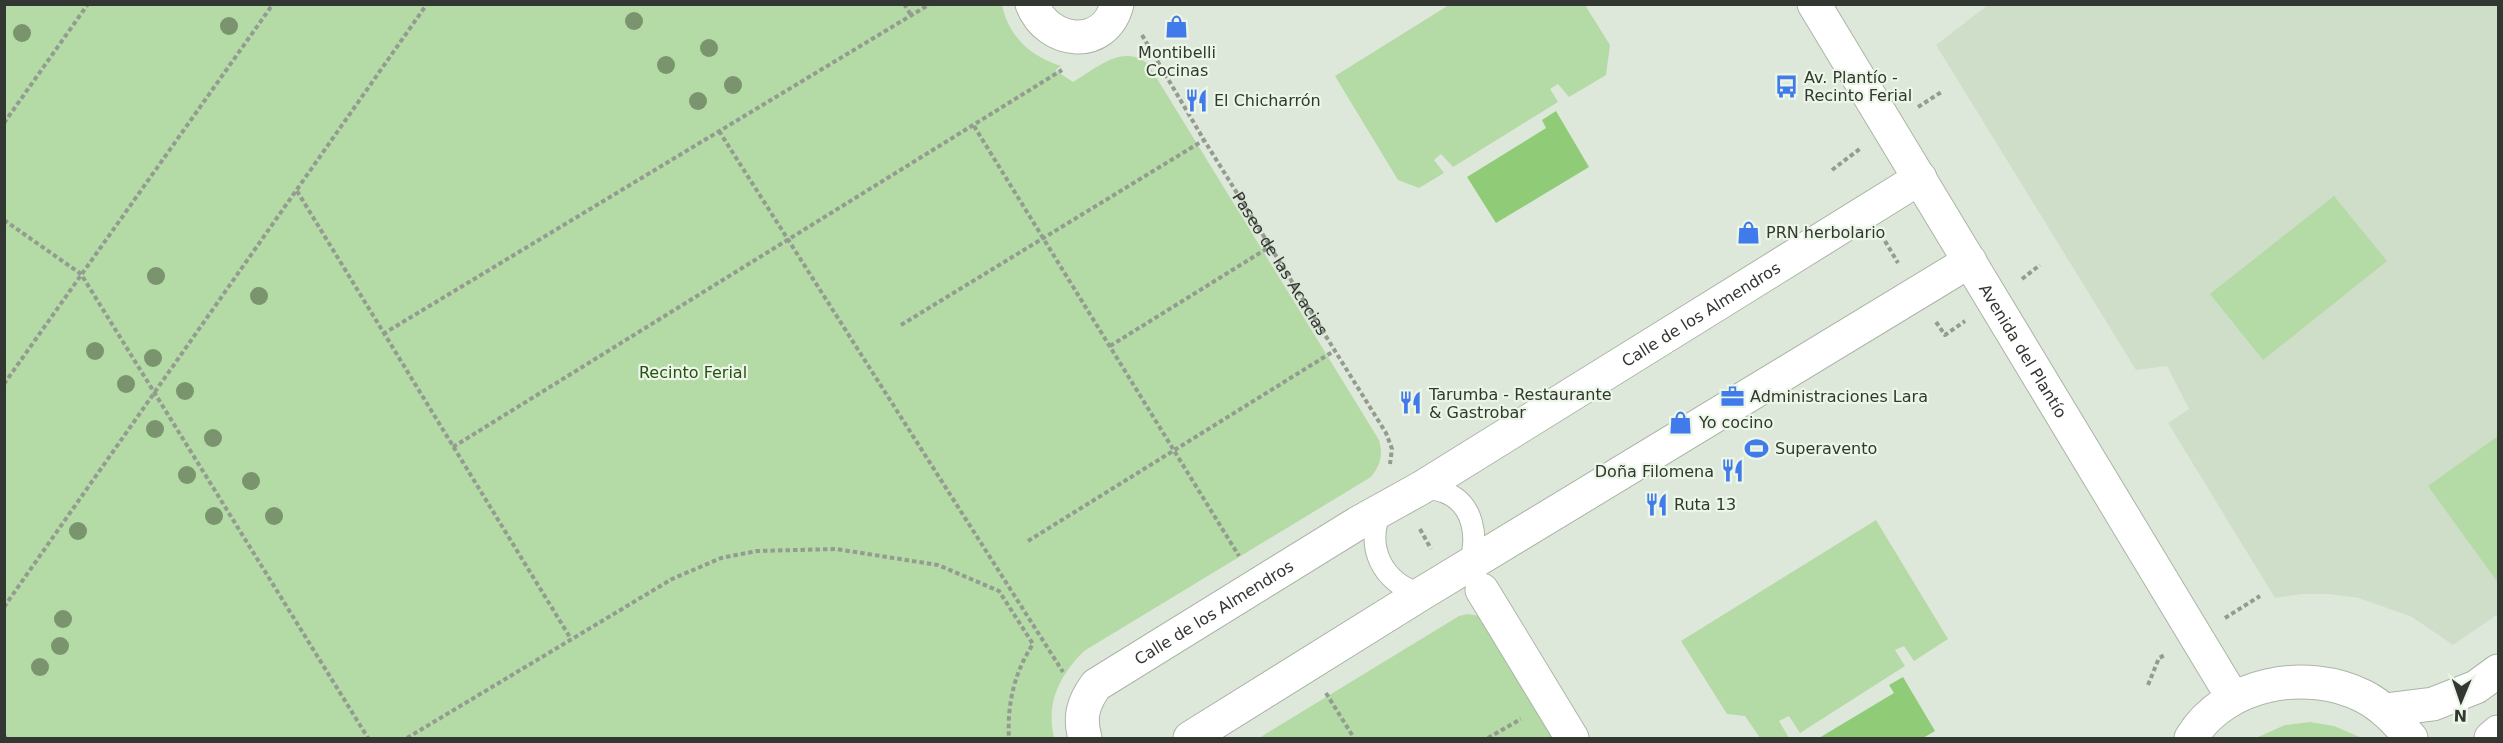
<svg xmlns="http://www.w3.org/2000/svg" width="2503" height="743" font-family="'DejaVu Sans',sans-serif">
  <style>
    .built { fill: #cfdec9 }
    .green { fill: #b4daa5 }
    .water { fill: #90cc77 }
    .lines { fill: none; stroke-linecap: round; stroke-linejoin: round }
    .lane-casing { stroke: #abb5a7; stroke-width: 23 }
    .street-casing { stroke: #abb5a7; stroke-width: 35 }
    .secondary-casing { stroke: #abb5a7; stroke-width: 35 }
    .path { stroke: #949b91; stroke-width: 4; stroke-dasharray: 4.5 3; stroke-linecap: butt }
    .lane { stroke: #fff; stroke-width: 21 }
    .street { stroke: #fff; stroke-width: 33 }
    .secondary { stroke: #fff; stroke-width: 33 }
    .tree { fill: #7a946e }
    .labels { text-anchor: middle; stroke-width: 4.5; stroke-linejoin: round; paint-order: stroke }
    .poi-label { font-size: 16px; fill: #323731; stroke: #ebf6e7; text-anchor: start }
    .street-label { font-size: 16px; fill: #323731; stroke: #ebf6e7 }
    .park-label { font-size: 16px; fill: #294f16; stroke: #ebf6e7 }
  </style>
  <rect width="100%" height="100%" fill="#dee8da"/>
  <polygon class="built" points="1988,5 2498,5 2498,614 2453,645 2412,617 2359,598 2329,594 2302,594 2275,598 2168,423 2189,409 2167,366 2136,370 1936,45"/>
  <g class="green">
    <path d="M4,5H1002C1009,37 1030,56 1061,66L1055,70L1073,82C1096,69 1122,43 1148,64L1379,440C1383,455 1381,464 1371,477L1084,651C1059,676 1046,703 1054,738H5Z"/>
    <polygon points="1449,5 1585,5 1610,45 1606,75 1569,97 1558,84 1550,89 1558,102 1453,167 1441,154 1434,160 1444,173 1419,188 1398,180 1335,76"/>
    <polygon points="2334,196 2387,261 2263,360 2210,294"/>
    <polygon points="2498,436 2498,578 2496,580 2428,486"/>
    <polygon points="1876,520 1948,639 1914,661 1904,646 1895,650 1905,666 1800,733 1789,716 1779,721 1789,738 1760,738 1745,716 1727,714 1681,641"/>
    <polygon points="1468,614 1485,617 1560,738 1259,738 1459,616"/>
    <polygon points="2310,722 2334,726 2362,738 2256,738 2285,725"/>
  </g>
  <g class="water">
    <polygon points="1556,111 1589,167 1496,223 1467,177 1546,128 1542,120"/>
    <polygon points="1903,677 1935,731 1923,738 1819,738 1894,693 1889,685"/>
  </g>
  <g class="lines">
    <defs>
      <g id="lane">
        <path d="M1421,488C1428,489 1437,489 1444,492C1474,503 1479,538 1469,565"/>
        <path d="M1382,509C1364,546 1382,583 1421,594"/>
      </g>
      <g id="street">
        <path d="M1032,4C1048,45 1105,51 1117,4"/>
        <polyline points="1482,590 1572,738"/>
        <path id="s2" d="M1085,738C1079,717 1083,703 1096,685L1358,523L1421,488L1920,178"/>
        <polyline points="1190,738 1421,594 1970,261"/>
      </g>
      <g id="secondary">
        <path id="s3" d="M1814,4L2233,698"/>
        <polyline points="2385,710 2433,704 2476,687 2498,671"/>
        <path d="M2191,738C2225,682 2307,668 2363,696C2383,706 2397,722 2411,738"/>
        <polyline points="2491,738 2498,732"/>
      </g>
    </defs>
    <use href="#lane" class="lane-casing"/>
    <use href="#street" class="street-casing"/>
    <use href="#secondary" class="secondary-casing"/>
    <g class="path">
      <polyline points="904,4 911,15"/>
      <path id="s1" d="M1142,35L1204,140L1386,433L1392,449L1390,464"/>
      <polyline points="1918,107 1943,91"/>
      <polyline points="4,123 88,4"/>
      <polyline points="974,126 1239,556"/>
      <polyline points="719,131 1063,672"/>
      <polyline points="1832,170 1861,148"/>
      <polyline points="297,191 571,639"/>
      <polyline points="4,220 81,274 368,738"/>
      <polyline points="1885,241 1898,263"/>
      <polyline points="2022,279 2040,265"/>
      <polyline points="1936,322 1945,335 1965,321"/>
      <polyline points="901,325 1204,140"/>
      <polyline points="383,334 930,4"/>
      <polyline points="1110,346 1271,246"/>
      <polyline points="4,384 273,4"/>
      <polyline points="453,447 1062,70"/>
      <polyline points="1420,529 1431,549"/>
      <polyline points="1028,541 1334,351"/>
      <polyline points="4,607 427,4"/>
      <polyline points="2225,618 2260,596"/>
      <polyline points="2148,685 2159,658 2165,655"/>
      <polyline points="1326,693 1354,738"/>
      <polyline points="4,736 6,738"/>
      <path d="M407,738L672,579L721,558L757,551L836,549L938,565L999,591L1033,644C1014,673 1007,705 1009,738"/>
      <polyline points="1488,738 1521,719"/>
    </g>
    <use href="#lane" class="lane"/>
    <use href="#street" class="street"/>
    <use href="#secondary" class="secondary"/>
  </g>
  <g class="tree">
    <circle cx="634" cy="21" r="9"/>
    <circle cx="229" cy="26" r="9"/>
    <circle cx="22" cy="33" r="9"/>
    <circle cx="709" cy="48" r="9"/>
    <circle cx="666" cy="65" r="9"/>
    <circle cx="733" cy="85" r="9"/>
    <circle cx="698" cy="101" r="9"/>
    <circle cx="156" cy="276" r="9"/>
    <circle cx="259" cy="296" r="9"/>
    <circle cx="95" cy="351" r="9"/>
    <circle cx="153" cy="358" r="9"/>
    <circle cx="126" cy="384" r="9"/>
    <circle cx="185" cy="391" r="9"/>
    <circle cx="155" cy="429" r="9"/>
    <circle cx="213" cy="438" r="9"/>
    <circle cx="187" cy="475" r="9"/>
    <circle cx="251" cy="481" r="9"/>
    <circle cx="214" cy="516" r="9"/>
    <circle cx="274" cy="516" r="9"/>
    <circle cx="78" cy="531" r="9"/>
    <circle cx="63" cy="619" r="9"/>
    <circle cx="60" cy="646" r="9"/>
    <circle cx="40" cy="667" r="9"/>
  </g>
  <defs>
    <symbol id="shop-bare" viewBox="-9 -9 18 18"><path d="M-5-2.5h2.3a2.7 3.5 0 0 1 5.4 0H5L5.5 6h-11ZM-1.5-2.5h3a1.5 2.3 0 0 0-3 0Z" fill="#417aea" stroke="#ebf6e7" stroke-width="2.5" paint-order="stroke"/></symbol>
    <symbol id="bus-bare" viewBox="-9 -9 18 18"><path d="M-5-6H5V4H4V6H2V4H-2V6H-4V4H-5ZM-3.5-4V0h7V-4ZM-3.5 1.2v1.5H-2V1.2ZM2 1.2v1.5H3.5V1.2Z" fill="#417aea" stroke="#ebf6e7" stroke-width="2.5" paint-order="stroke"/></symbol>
    <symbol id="restaurant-bare" viewBox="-9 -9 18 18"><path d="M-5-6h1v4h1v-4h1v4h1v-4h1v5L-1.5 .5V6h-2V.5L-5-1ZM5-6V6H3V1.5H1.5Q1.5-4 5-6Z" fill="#417aea" stroke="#ebf6e7" stroke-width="2.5" paint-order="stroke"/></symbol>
    <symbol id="office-bare" viewBox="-9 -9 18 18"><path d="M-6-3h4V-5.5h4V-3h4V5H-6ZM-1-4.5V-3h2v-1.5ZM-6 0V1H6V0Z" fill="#417aea" stroke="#ebf6e7" stroke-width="2.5" paint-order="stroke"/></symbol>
    <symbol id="stadium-bare" viewBox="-9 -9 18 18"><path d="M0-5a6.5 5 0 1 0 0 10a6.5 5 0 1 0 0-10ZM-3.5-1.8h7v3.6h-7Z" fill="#417aea" stroke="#ebf6e7" stroke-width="2.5" paint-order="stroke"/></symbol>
  </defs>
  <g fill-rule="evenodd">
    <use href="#shop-bare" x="1160" y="10" width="33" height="33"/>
    <use href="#bus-bare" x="1770" y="70" width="33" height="33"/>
    <use href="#restaurant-bare" x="1180" y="84" width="33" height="33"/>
    <use href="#shop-bare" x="1732" y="216" width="33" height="33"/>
    <use href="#office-bare" x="1716" y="380" width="33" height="33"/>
    <use href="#restaurant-bare" x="1394" y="386" width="33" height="33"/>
    <use href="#shop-bare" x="1664" y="406" width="33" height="33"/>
    <use href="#stadium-bare" x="1740" y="432" width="33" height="33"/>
    <use href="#restaurant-bare" x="1716" y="454" width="33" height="33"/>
    <use href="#restaurant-bare" x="1640" y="488" width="33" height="33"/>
  </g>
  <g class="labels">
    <g class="poi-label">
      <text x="1177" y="58" text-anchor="middle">Montibelli<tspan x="1177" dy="18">Cocinas</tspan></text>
      <text x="1804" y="83">Av. Plantío -<tspan x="1804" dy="18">Recinto Ferial</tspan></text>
      <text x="1214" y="106">El Chicharrón</text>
      <text x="1766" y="238">PRN herbolario</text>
      <text x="1429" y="400">Tarumba - Restaurante<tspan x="1429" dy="18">&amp; Gastrobar</tspan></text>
      <text x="1750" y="402">Administraciones Lara</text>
      <text x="1699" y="428">Yo cocino</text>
      <text x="1775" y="454">Superavento</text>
      <text x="1714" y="477" text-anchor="end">Doña Filomena</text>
      <text x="1674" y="510">Ruta 13</text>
    </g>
    <g class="street-label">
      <text dy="6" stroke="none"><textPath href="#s1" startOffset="267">Paseo de las Acacias</textPath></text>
      <text dy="6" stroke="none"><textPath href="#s2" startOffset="766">Calle de los Almendros</textPath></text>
      <text dy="6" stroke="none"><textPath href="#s3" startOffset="405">Avenida del Plantío</textPath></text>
      <text dy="6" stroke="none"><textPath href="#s2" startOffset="195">Calle de los Almendros</textPath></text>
    </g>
    <g class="park-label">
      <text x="693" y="378">Recinto Ferial</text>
    </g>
  </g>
  <rect width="2503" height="743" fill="none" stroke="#323731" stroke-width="12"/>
  <g transform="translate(2461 701) rotate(182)" stroke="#ebf6e7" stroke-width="4.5" paint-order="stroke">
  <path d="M0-4.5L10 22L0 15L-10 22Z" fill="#323731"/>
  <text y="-9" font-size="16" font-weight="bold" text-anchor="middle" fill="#323731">N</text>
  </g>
</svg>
